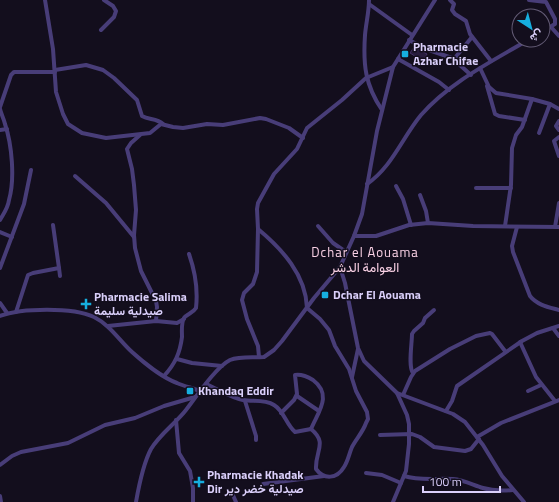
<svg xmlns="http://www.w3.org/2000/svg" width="559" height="502" font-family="'Titillium Web',Vazirmatn,sans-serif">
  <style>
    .building { fill: #271c3c; stroke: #433066 }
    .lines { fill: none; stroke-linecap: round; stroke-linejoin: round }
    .minor { stroke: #483d78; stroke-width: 4 }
    .poi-dot { fill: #16aedf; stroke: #130e1d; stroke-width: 1.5 }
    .labels { text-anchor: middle; stroke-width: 3; stroke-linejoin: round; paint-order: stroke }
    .poi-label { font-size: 12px; font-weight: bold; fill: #dacffa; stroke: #130e1d; text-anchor: start }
    .neighbourhood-label { font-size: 13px; letter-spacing: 1px; fill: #fad1e5; stroke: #130e1d }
  </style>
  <rect width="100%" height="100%" fill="#130e1d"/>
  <polygon class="building" points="414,47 427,54 423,61 410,53"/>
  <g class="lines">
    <g class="minor">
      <polyline points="45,0 53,49 56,92 63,114 68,124 82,133 106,138 150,133 161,124 173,127 183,128 207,124 223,125 260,118 266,119 289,128 303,138"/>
      <path d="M369,0C369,12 366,23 365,35C363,64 365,85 382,110"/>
      <polyline points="450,0 454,4 452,10 455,14 466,21 470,34 491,61"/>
      <polyline points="529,0 546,2 555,19 555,24 543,31"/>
      <polyline points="369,4 412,35"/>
      <polyline points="551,27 559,36"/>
      <polyline points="101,30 114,17 116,11 113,6 104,0"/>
      <polyline points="409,40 426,49 452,58 471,75"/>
      <polyline points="398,59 439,82 449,90"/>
      <polyline points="454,59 472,37"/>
      <polyline points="480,68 489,87 496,93 532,99 550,104 559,109"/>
      <path d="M55,70L86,65L103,70L114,78L137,100L142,116C149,120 157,118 163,124"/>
      <polyline points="487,86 495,114 499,116 525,120"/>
      <polyline points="0,107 11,75 14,72 55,72"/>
      <path d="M0,109C1,114 4,119 5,124C12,145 15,179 9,200C8,208 4,213 0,220"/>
      <polyline points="559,121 556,126 559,130"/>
      <polyline points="0,130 7,129"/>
      <polyline points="539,133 550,104"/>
      <polyline points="140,135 131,143 127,149 132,169 134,185 136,210 134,235 135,248 141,271 156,301 157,307 156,321"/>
      <polyline points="559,137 554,141 559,156"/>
      <polyline points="75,176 106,203 134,237"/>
      <path d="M367,184C392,167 402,138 421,115C450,82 491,62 528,40"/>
      <polyline points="396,186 403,199 411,225"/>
      <polyline points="476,188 511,188"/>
      <polyline points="420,195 426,211 428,223"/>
      <polyline points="318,226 333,243 346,252"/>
      <polyline points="505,226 511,185 512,148 516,135 522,127 532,99"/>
      <path d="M517,227L512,246L513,252L530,296C537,305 548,307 559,310"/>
      <polyline points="555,227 559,203"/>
      <path d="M258,229C282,249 306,275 307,308L320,319L329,330L335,346L349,369L356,391L367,412L368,419L366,423C363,432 356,439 352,447C349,454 348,461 344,467C337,479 324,480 316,469C315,451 328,443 311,429"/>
      <polyline points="0,232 12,237"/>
      <polyline points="354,236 376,236 409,225 428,223 473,226 559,227"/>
      <polyline points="340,267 345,283 358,348 364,361 397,393 453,414 465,422 483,445 502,476 524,502"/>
      <polyline points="0,268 24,204 31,170"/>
      <polyline points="59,268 60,276"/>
      <polyline points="0,303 7,313"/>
      <polyline points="16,312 28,275 33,273 59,268 53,225"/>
      <path d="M0,316C21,308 73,307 94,317C110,325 119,340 132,352C143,362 163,378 177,383C184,386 192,388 200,391"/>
      <polyline points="108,326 156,321 177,323 184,319"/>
      <polyline points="553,328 559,336"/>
      <polyline points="520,342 536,377 555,401"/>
      <polyline points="259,357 258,346 247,319 242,300 244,293 253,284 257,272 258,229 257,209 258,203 274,174 297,149 307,128 342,100 366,78 393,67"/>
      <polyline points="177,359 192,363 222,366"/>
      <path d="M413,373C408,367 412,343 412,334L414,331L423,323L425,318L434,310"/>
      <path d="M164,376C175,364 180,353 182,337C182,331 181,323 184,318C187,314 193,313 196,308C198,290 195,271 189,254"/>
      <polyline points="352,377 358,349"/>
      <path d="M206,384C218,389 231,398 243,400C253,402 264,399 274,405C284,411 286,424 295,432L311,429"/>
      <polyline points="528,391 541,385"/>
      <polyline points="403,395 411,377 415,371 450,349 476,336 490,333 492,334 505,351"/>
      <polyline points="297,396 319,411"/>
      <polyline points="245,401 256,436 256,440"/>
      <polyline points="446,411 452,401 457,386 522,341 537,333 559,326"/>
      <path d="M281,413L294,400L297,394L295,375C301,374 308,377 313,380C333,395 318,412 311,429"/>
      <polyline points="176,420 179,453 190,471 193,488 193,502"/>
      <polyline points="380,435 412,434 420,437 434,447 465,451 471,449 479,439"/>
      <polyline points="477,437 501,423 559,400"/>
      <polyline points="0,465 12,456 21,452 68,443 105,425 135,418 164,406 195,397"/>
      <polyline points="366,473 382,475 401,483"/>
      <path d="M404,476C420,481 437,478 453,479C464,480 473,485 483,488C493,491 503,491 513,490"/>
      <polyline points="263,484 324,476"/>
      <polyline points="232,493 236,502"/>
      <polyline points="0,496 1,502"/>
      <path d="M136,502C139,485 143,464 151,449C160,434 175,424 186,410C196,397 216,367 230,360C240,356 253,358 264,357L274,350L282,341L314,298L340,267L354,236L362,214L377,131L393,67L435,0"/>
      <polyline points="393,502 406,471 409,444 409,424 407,415 397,393"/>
    </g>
  </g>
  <g class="poi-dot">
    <rect x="401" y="50" width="8" height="8" rx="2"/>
    <rect x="321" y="291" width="8" height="8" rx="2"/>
    <path d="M84 298h4v4h4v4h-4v4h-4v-4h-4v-4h4z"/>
    <rect x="186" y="387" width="8" height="8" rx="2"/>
    <path d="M197 476h4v4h4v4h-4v4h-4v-4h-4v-4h4z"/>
  </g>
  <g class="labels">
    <g class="poi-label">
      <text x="413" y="51">Pharmacie<tspan x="413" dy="14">Azhar Chifae</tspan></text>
      <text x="333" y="299">Dchar El Aouama</text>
      <text x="94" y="301">Pharmacie Salima<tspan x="94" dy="14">صيدلية سليمة</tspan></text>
      <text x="198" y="395">Khandaq Eddir</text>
      <text x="207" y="479">Pharmacie Khadak<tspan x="207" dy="14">Dir صيدلية خضر دير</tspan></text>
    </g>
    <g class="neighbourhood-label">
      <text x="365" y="257">Dchar el Aouama<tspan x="365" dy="15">العوامة الدشر</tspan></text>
    </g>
  </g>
  <g transform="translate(531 28) rotate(144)"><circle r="19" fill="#130e1d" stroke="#635b75"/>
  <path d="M0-3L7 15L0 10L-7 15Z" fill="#16aedf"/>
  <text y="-6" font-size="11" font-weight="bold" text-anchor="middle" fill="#dacffa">ش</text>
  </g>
  <path d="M423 486v6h77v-6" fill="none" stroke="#dacffa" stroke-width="2"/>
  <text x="429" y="486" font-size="12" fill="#dacffa" stroke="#130e1d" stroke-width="3" paint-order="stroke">100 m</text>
</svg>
